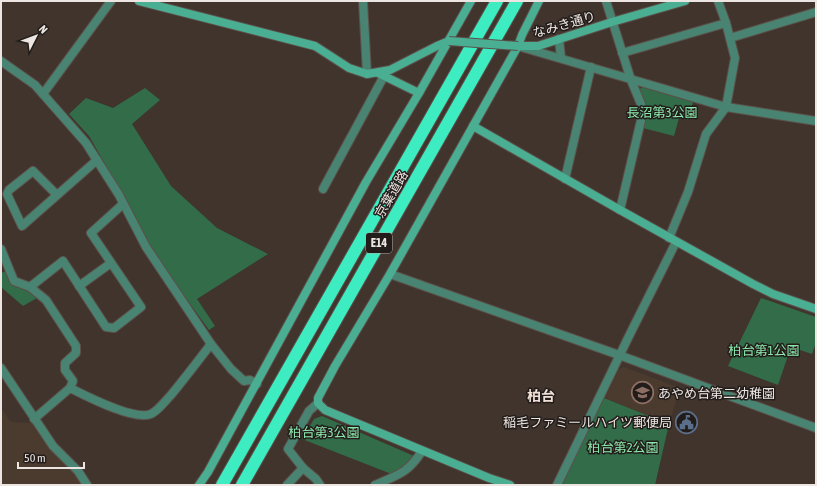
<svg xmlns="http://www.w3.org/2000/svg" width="817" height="486" font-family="'Asap Condensed','Noto Sans JP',sans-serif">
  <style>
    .education { fill: #4b3b2f }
    .green { fill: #326c48 }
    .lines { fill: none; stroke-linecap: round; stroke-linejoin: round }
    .street-casing { stroke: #5c504a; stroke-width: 10 }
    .secondary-casing { stroke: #5c504a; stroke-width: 10 }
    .highway-casing { stroke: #5c504a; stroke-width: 14 }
    .street { stroke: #498371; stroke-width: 8 }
    .secondary { stroke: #4aae92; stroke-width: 8 }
    .highway { stroke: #3eecc1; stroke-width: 12 }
    .secondary-bridge-casing { stroke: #5c504a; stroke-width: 10; stroke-linecap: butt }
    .secondary-bridge { stroke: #4aae92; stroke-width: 8 }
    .labels { text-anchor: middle; stroke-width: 3; stroke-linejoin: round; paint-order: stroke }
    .shield { fill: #221d1a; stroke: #b0a9a5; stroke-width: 1 }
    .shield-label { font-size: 12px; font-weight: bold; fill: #ede5e1 }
    .street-label { font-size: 13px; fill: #ede5e1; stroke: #221d1a }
    .park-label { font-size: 13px; fill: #8ce7ac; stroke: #221d1a }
    .poi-label { font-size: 13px; fill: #ede5e1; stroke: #221d1a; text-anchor: start }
    .neighbourhood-label { font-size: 14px; font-weight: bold; fill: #f0e0d7; stroke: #221d1a }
  </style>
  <rect width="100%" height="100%" fill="#40342d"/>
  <g class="education">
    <polygon points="624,367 680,388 669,424 605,398 619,369"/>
    <polygon points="1,408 11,422 32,423 47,445 79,478 84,485 1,485"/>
  </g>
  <g class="green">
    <polygon points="642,87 693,102 688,120 679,118 674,136 643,128 638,91"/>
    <polygon points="145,88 160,100 132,124 171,186 217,228 268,254 197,299 215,326 209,330 169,275 142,233 130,208 89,136 69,114 86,98 113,108"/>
    <polygon points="6,271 37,298 23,306 1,287 1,273"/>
    <polygon points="761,298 816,317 816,343 812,354 791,347 778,385 728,366"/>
    <polygon points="604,398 669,424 655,485 564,485 563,482"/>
    <polygon points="322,416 414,456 408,466 394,475 302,439 314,419"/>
  </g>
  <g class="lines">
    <defs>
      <g id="street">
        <polyline points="363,1 367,74"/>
        <polyline points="606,1 631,80 641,104 642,116 620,210"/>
        <polyline points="730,38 816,12"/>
        <polyline points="559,39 561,58"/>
        <polyline points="521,47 726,107 816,121"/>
        <polyline points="622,53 726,23"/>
        <polyline points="1,61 35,85 86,143 119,195 146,247 211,344 231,369 244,381 250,380 257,384"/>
        <polyline points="43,94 111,1"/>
        <polyline points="565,179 591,67"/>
        <polyline points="323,189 384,76"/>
        <polyline points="57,195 33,171 9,190 7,194 22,226 97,160"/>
        <polyline points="669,238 688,192 706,134 726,107 735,58 726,23 718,1"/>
        <polyline points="1,249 14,281 30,287 63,261 106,327 114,328 141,307 91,233 123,204"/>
        <polyline points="390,274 619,355 816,428"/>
        <polyline points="79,286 111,263"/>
        <polyline points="30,287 46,300 76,346 76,353 65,363 65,370 73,381 70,388"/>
        <polyline points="1,368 53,446 78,471 87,485"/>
        <polyline points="318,403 309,411 288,449 303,468 316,479 320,485"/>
        <path d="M34,419L70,388C86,396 134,421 151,414C159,410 165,401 171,395C185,378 198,361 211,344"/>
        <polyline points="287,485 303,468"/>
        <path d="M375,485C398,475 408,473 422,451"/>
        <polyline points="557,485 629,336 676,242"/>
      </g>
      <g id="secondary">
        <polyline points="139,1 315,46 349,68 367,74 390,70 437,46 449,41"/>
        <polyline points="518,46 538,46 612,22 685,1"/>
        <polyline points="378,73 419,93"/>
        <polyline points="473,126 620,210 753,284 773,294 816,309"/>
        <polyline points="199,485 208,472 366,182 419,93 471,1"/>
        <polyline points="510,485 489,478 325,410 318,403 318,398 335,366 390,274 518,46 522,35 539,1"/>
      </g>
      <g id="highway">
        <polyline points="222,485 497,1"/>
        <polyline points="242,485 517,1"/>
      </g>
    </defs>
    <use href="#street" class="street-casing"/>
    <use href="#secondary" class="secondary-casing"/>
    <use href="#highway" class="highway-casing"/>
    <use href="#street" class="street"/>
    <use href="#secondary" class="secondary"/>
    <use href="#highway" class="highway"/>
    <defs>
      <polyline id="secondary-bridge" points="449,41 518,46"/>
    </defs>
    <use href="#secondary-bridge" class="secondary-bridge-casing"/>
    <use href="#secondary-bridge" class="secondary-bridge"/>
  </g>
  <defs>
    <symbol id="school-ring" viewBox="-11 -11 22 22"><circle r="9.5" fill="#221d1a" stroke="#8d6e63" stroke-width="1.5"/><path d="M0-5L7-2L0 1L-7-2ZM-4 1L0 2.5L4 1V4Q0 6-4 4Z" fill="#8d6e63"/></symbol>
    <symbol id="civic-ring" viewBox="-11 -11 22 22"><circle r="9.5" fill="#221d1a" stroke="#5c6f8a" stroke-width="1.5"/><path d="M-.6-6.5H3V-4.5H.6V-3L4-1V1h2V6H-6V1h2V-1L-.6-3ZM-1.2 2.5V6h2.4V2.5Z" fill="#5c6f8a"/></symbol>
  </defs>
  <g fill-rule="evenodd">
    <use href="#school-ring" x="630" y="380" width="25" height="25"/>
    <use href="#civic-ring" x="674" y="410" width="25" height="25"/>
  </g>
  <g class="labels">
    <rect class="shield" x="366" y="233" width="26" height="20" rx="3"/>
    <g class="shield-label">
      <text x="379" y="247">E14</text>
    </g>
    <g class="street-label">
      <text transform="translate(564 24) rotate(-16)" y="5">なみき通り</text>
      <text transform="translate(391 194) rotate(-60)" y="5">京葉道路</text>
    </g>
    <g class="park-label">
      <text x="662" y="117">長沼第3公園</text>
      <text x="764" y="355">柏台第1公園</text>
      <text x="324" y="437">柏台第3公園</text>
      <text x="623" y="452">柏台第2公園</text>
    </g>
    <g class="poi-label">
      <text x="658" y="398">あやめ台第二幼稚園</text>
      <text x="672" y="427" text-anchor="end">稲毛ファミールハイツ郵便局</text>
    </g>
    <g class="neighbourhood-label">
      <text x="541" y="401">柏台</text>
    </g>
  </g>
  <rect width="817" height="486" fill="none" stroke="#ede5e1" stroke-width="4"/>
  <g transform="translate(36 36) rotate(48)" stroke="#221d1a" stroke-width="3" paint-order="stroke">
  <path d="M0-3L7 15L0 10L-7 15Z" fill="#ede5e1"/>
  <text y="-6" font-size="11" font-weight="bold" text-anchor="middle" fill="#ede5e1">N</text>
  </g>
  <path d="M18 462v6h66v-6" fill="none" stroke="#ede5e1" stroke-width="2"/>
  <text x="24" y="462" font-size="12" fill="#ede5e1" stroke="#221d1a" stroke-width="3" paint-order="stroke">50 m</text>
</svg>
